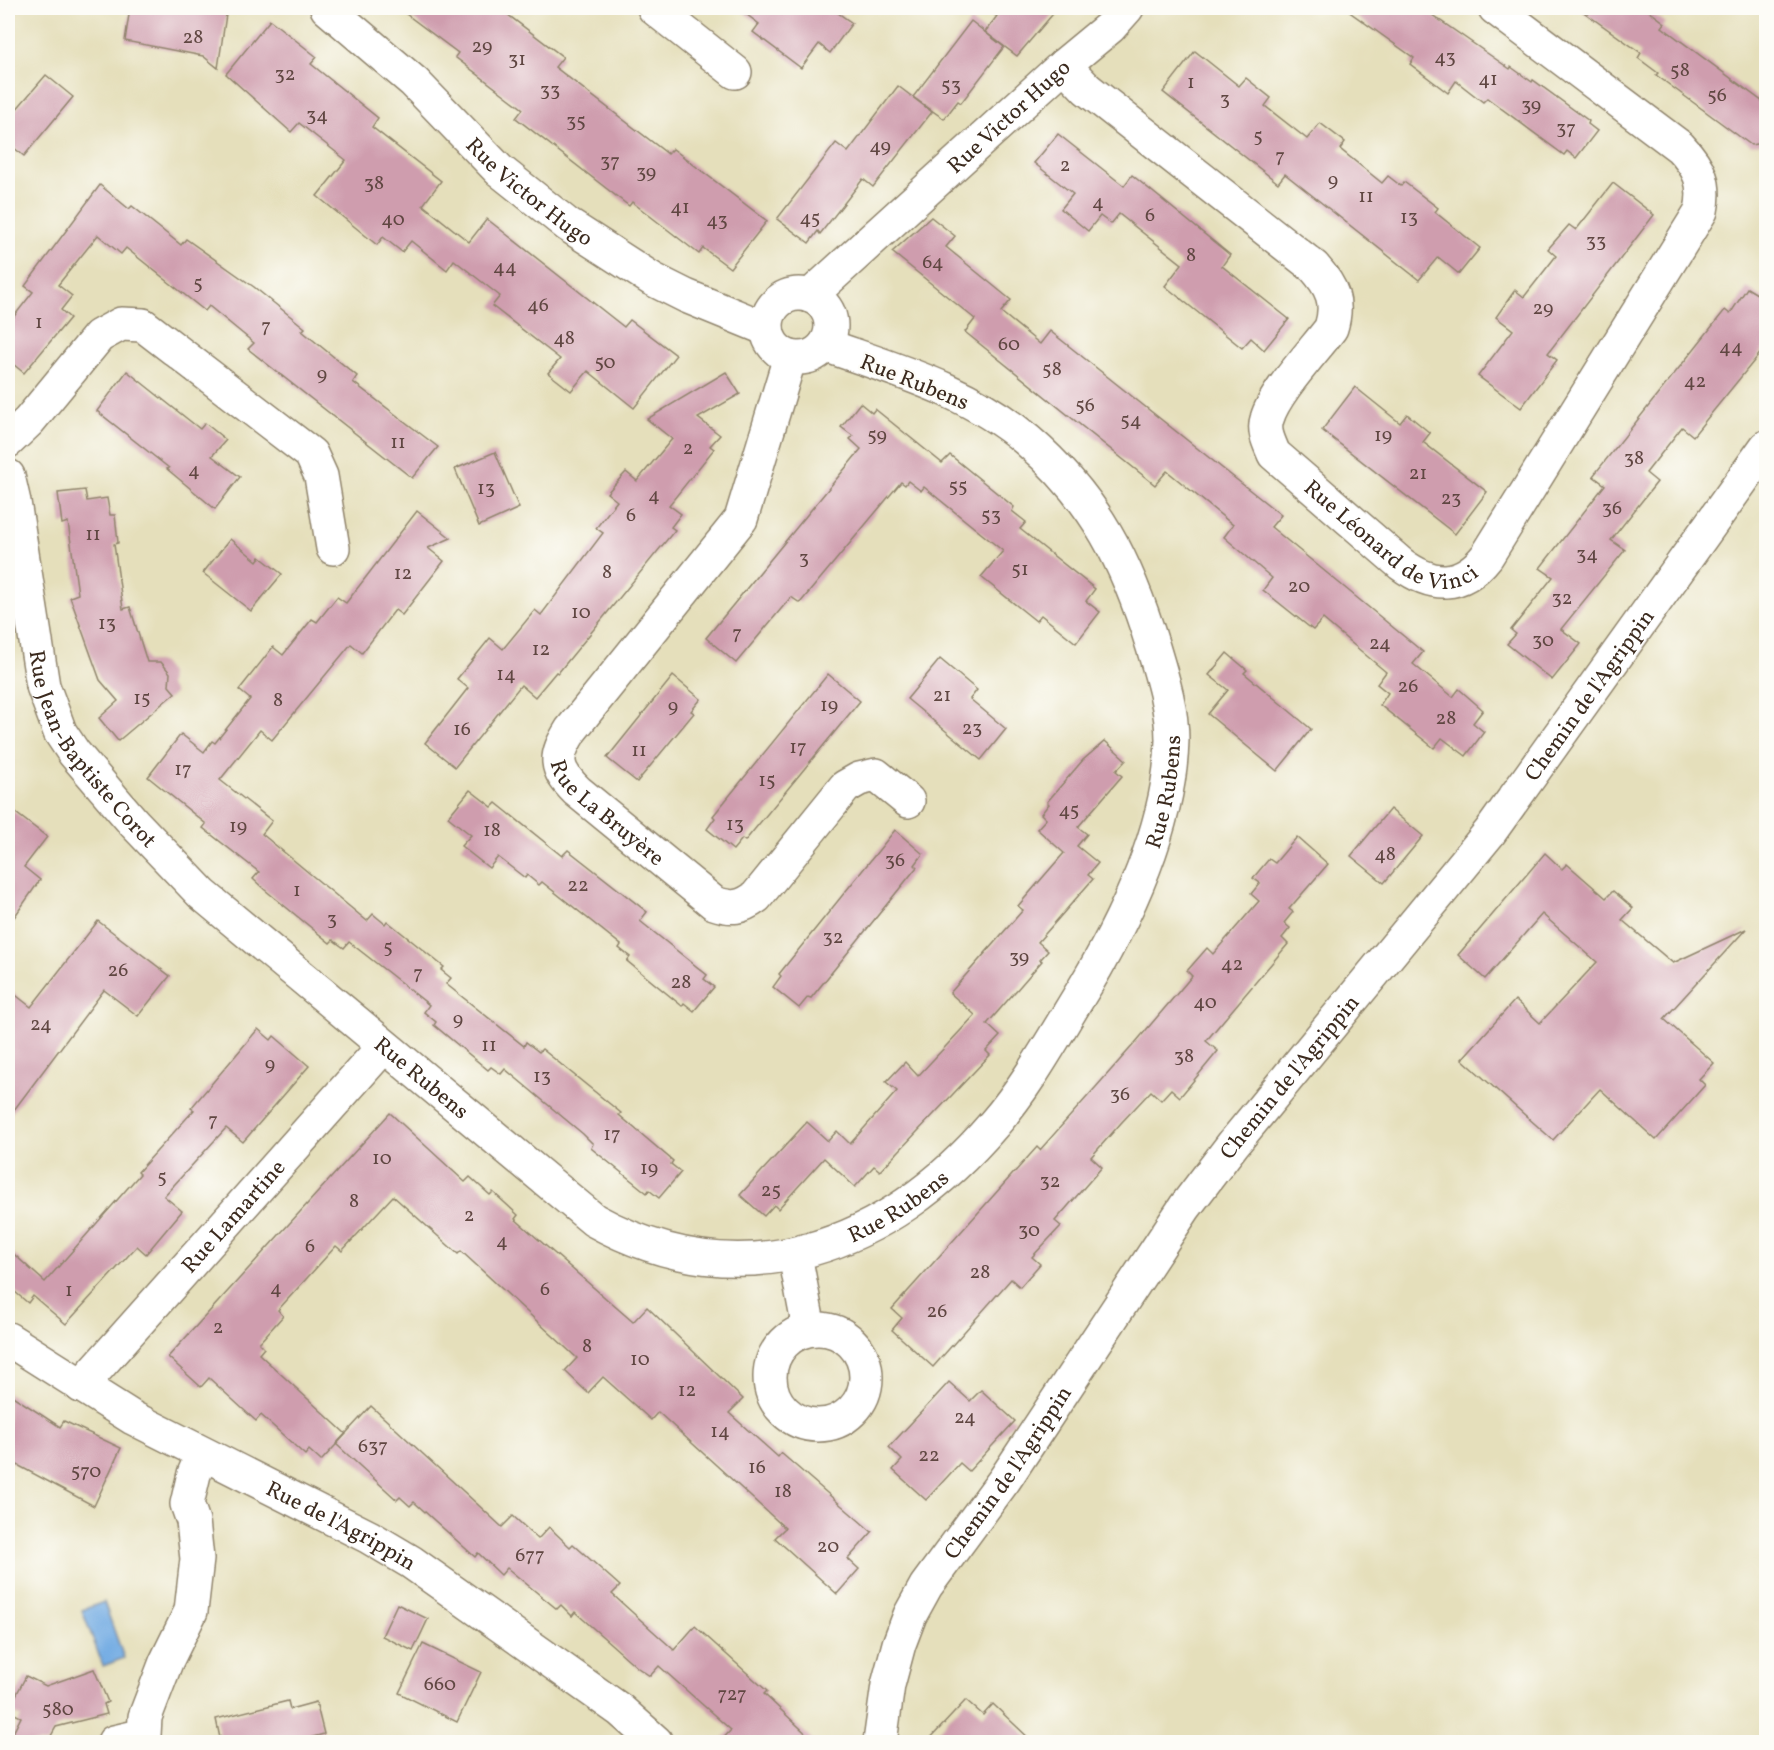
<svg xmlns="http://www.w3.org/2000/svg" width="1774" height="1750" font-family="Vollkorn,serif">
  <style>
    .water { fill: #73ace3; stroke: #576b80; stroke-width: 1.5 }
    .building { fill: #cf9dae }
    .lines { fill: none; stroke-linecap: round; stroke-linejoin: round }
    .minor-casing { stroke: #90846c; stroke-width: 36 }
    .minor { stroke: #fff; stroke-width: 33 }
    .labels { text-anchor: middle; stroke-width: 4.5; stroke-linejoin: round; paint-order: stroke }
    .number-label { font-size: 20px; fill: #604742 }
    .street-label { font-size: 22px; fill: #3b2a1e; stroke: #fdfcf7 }
  </style>
  <rect width="100%" height="100%" fill="#fdfcf7"/>
  <filter id="ink" filterUnits="userSpaceOnUse"><feTurbulence type="fractalNoise" baseFrequency=".0167" numOctaves="2"/><feDisplacementMap in="SourceGraphic" scale="12" xChannelSelector="R" yChannelSelector="G"/><feConvolveMatrix kernelMatrix="1 2 1 2 8 2 1 2 1" color-interpolation-filters="sRGB"/></filter>
  <filter id="wash" filterUnits="userSpaceOnUse"><feTurbulence type="fractalNoise" baseFrequency=".008" numOctaves="4" result="noise"/><feDisplacementMap in="SourceGraphic" scale="24" xChannelSelector="R" yChannelSelector="G"/><feGaussianBlur stdDeviation="1.35" result="paint"/><feColorMatrix in="noise" values="0 0 0 0 0 0 0 0 0 0 0 0 0 0 0 0 0 1.4 0 .05"/><feComposite in="paint" operator="in"/></filter>
  <g filter="url(#wash)">
    <rect width="100%" height="100%" fill="#e5dfbb"/>
    <polygon class="water" points="104,1602 124,1658 103,1666 82,1610"/>
    <g id="blocks">
      <g class="building">
        <polygon points="130,8 227,8 218,68 203,56 125,41"/>
        <polygon points="398,8 499,8 563,57 555,67 668,154 673,149 767,221 730,268 703,248 699,254 632,202 629,206 516,118 523,109 455,57 458,53"/>
        <polygon points="738,8 831,8 852,23 830,53 819,44 801,68 753,32 759,24"/>
        <polygon points="981,8 1058,8 1017,56 985,32 997,16"/>
        <polygon points="1344,8 1422,8 1510,69 1511,67 1532,82 1533,80 1589,121 1588,124 1597,131 1576,158 1567,151 1564,155 1487,98 1483,102 1456,81 1448,93 1410,64 1414,58"/>
        <polygon points="1578,8 1645,8 1665,23 1662,27 1767,105 1767,142 1751,145 1656,75 1658,73 1638,58 1641,53"/>
        <polygon points="270,20 317,57 311,64 378,118 372,127 441,181 423,205 469,242 487,219 624,327 630,320 676,355 634,408 588,371 571,391 548,373 560,359 492,306 500,296 454,260 447,270 411,241 402,252 383,237 377,245 317,196 346,160 299,123 291,132 226,74"/>
        <polygon points="971,21 1004,47 961,103 958,101 944,119 913,97"/>
        <polygon points="1195,51 1239,86 1246,78 1271,98 1265,106 1307,139 1320,123 1345,142 1340,149 1382,183 1388,176 1401,186 1404,182 1438,208 1435,212 1480,248 1459,274 1438,257 1419,280 1285,174 1278,183 1163,92"/>
        <polygon points="46,75 73,97 24,156 8,143 8,119"/>
        <polygon points="898,86 932,112 873,187 863,179 820,234 818,231 809,243 777,219 836,143 848,152"/>
        <polygon points="1058,134 1124,186 1132,175 1230,255 1222,266 1289,319 1264,350 1251,338 1242,348 1165,286 1182,264 1119,214 1111,224 1100,216 1088,231 1061,209 1073,194 1034,163"/>
        <polygon points="1613,183 1654,215 1548,353 1557,360 1521,408 1478,376 1513,330 1496,317 1515,290 1524,297 1556,256 1548,249 1569,225 1576,230"/>
        <polygon points="100,185 129,209 132,206 181,245 186,239 254,287 305,328 302,331 357,376 353,382 438,447 412,478 248,349 254,343 209,306 205,311 126,248 121,254 98,235 58,285 72,296 61,310 70,318 24,373 8,360 8,324 33,292 25,286"/>
        <polygon points="931,217 955,236 946,247 1011,300 1001,312 1040,344 1050,331 1281,515 1271,527 1423,652 1413,664 1453,697 1459,689 1483,710 1473,723 1484,732 1466,756 1442,738 1434,748 1380,705 1388,693 1377,684 1386,672 1349,641 1323,619 1313,630 1263,590 1272,578 1224,537 1233,525 1167,471 1155,485 965,332 975,319 892,252"/>
        <polygon points="1747,288 1767,300 1767,345 1693,436 1682,427 1646,473 1657,482 1611,540 1625,550 1561,629 1581,644 1552,680 1507,644 1516,634 1511,630 1553,577 1540,568 1605,485 1593,476 1725,310 1730,314"/>
        <polygon points="127,371 200,429 205,423 226,440 212,456 240,477 215,509 167,469 169,468 97,411"/>
        <polygon points="726,372 740,394 698,418 720,435 710,446 714,449 669,505 681,514 671,527 675,530 558,673 556,672 535,697 521,685 455,767 425,743 468,688 457,679 490,638 503,649 535,610 541,615 603,533 596,528 617,501 607,493 626,472 637,481 672,439 647,419"/>
        <polygon points="1355,387 1400,423 1407,414 1430,433 1423,442 1487,492 1455,534 1322,430"/>
        <polygon points="860,403 872,413 875,409 942,463 950,455 1014,507 1012,511 1026,522 1020,529 1095,589 1086,601 1100,612 1076,643 1041,615 1036,621 981,577 1003,551 924,487 921,491 908,481 905,485 901,482 800,603 791,597 736,663 706,638 861,449 850,439 853,436 841,427"/>
        <polygon points="495,452 519,508 479,526 455,469"/>
        <polygon points="85,490 87,501 107,498 110,515 115,515 118,543 114,544 123,609 130,607 147,662 161,662 170,673 169,686 175,693 118,741 99,718 118,701 100,680 70,597 78,594 68,522 62,524 58,493"/>
        <polygon points="417,511 451,538 428,548 444,561 402,615 395,610 362,653 351,644 272,740 260,730 220,780 272,821 262,834 367,921 373,914 385,924 387,921 444,967 441,970 451,978 446,984 524,1046 526,1042 539,1052 542,1049 621,1113 619,1115 673,1161 671,1164 681,1172 659,1198 649,1190 647,1193 591,1148 593,1144 583,1134 505,1069 501,1074 491,1067 488,1070 434,1025 436,1022 424,1012 429,1005 390,974 349,942 344,948 333,940 330,943 265,890 253,879 259,872 203,828 206,824 148,777 181,734 204,752 212,741 215,743 250,699 239,690 273,647 283,655 312,619 317,622 337,597 346,603"/>
        <polygon points="230,539 257,561 260,557 282,574 251,611 203,573"/>
        <polygon points="1227,653 1247,670 1244,673 1311,729 1277,771 1208,714 1228,690 1209,675"/>
        <polygon points="940,659 977,690 970,699 1006,729 981,760 907,699"/>
        <polygon points="828,674 860,701 745,841 742,839 733,850 707,829 715,818 713,816"/>
        <polygon points="673,676 701,699 691,711 694,713 637,782 607,758"/>
        <polygon points="1105,741 1126,760 1116,771 1122,776 1078,827 1087,834 1077,846 1098,863 1088,875 1093,879 1038,942 1048,951 1040,960 1042,961 987,1024 1000,1036 986,1051 990,1055 880,1171 874,1166 855,1187 824,1158 778,1209 774,1205 764,1216 740,1195 807,1122 828,1141 837,1131 850,1144 897,1091 886,1082 905,1062 918,1076 975,1015 950,993 1023,910 1018,906 1064,853 1037,829 1046,819 1041,814 1049,804 1047,802 1083,760"/>
        <polygon points="470,790 492,807 496,803 562,856 568,850 647,912 640,921 707,975 704,979 714,987 694,1011 684,1003 682,1006 627,961 630,957 619,948 621,945 542,882 539,885 527,875 525,878 498,857 489,868 461,846 471,835 448,817"/>
        <polygon points="8,807 47,837 24,867 40,880 8,926"/>
        <polygon points="1390,809 1423,836 1384,883 1351,856"/>
        <polygon points="895,830 923,854 915,865 917,867 811,998 808,997 799,1008 773,987 781,976 779,974"/>
        <polygon points="1297,837 1328,864 1289,909 1293,912 1284,923 1290,928 1282,938 1288,944 1206,1041 1218,1051 1180,1097 1171,1089 1161,1100 1151,1091 1121,1123 1091,1157 1102,1167 1055,1221 1061,1226 1032,1257 1040,1264 1020,1287 1011,1279 933,1367 892,1330 902,1318 892,1309 1037,1147 1040,1150 1135,1043 1192,976 1187,971 1207,948 1213,954 1259,901 1251,894 1260,883 1253,878 1269,859 1275,863"/>
        <polygon points="1545,853 1562,869 1567,864 1606,898 1613,891 1633,908 1622,920 1673,963 1746,929 1664,1019 1714,1063 1699,1079 1705,1085 1656,1140 1600,1089 1553,1140 1462,1059 1515,1000 1540,1023 1597,962 1542,914 1485,979 1458,955"/>
        <polygon points="98,921 170,976 138,1016 104,990 8,1118 8,989 31,1007"/>
        <polygon points="258,1029 271,1040 274,1036 309,1066 243,1142 226,1128 164,1196 182,1211 146,1254 137,1246 66,1324 33,1296 28,1303 8,1286 8,1249 45,1282 140,1174 138,1172 194,1110 191,1108"/>
        <polygon points="390,1113 465,1182 470,1177 490,1195 493,1192 518,1215 515,1219 633,1322 647,1307 743,1399 729,1413 778,1457 781,1453 872,1532 848,1559 859,1569 837,1594 775,1538 785,1528 658,1412 651,1420 603,1377 588,1393 565,1371 577,1358 461,1251 458,1254 393,1196 342,1251 336,1246 278,1310 283,1316 259,1343 264,1348 259,1354 346,1434 321,1461 309,1450 305,1455 261,1415 256,1421 209,1378 201,1387 168,1357"/>
        <polygon points="949,1382 970,1401 981,1390 1015,1421 969,1471 960,1463 926,1500 893,1470 902,1460 889,1447"/>
        <polygon points="8,1393 60,1427 64,1421 121,1448 94,1506 8,1460"/>
        <polygon points="371,1406 502,1527 513,1516 538,1539 549,1527 570,1547 573,1544 620,1586 612,1594 674,1650 695,1626 767,1691 764,1694 816,1743 719,1743 731,1730 659,1666 650,1676 638,1668 575,1612 572,1616 561,1605 557,1609 507,1568 501,1575 478,1553 475,1557 414,1502 410,1506 400,1497 397,1500 336,1444"/>
        <polygon points="397,1604 428,1619 413,1651 382,1636"/>
        <polygon points="423,1644 481,1672 457,1722 399,1693"/>
        <polygon points="94,1669 108,1702 104,1704 107,1714 56,1727 47,1743 8,1743 21,1717 8,1711 26,1676 46,1686"/>
        <polygon points="966,1700 983,1715 993,1704 1034,1743 926,1743"/>
        <polygon points="288,1701 290,1709 316,1702 324,1734 291,1743 221,1743 216,1719"/>
      </g>
    </g>
  </g>
  <g filter="url(#ink)">
    <use href="#blocks" fill-opacity="0" stroke="#90846c" stroke-width="1.5"/>
    <g class="lines">
      <defs>
        <g id="minor">
          <path id="s1" d="M327,8L414,82L499,170L568,225L652,279L686,296L767,329"/>
          <polyline points="654,8 735,72"/>
          <path id="s2" d="M1064,65L1087,89L1314,267C1332,287 1339,302 1331,328C1314,351 1274,393 1267,419C1263,431 1269,442 1274,454L1401,564C1432,587 1461,589 1487,556L1701,211C1707,183 1699,167 1680,147L1495,8"/>
          <circle cx="799" cy="326" r="32"/>
          <path id="s3" d="M810,296L1064,65L1110,27L1127,8"/>
          <path id="s4" d="M790,357L741,519L571,730C554,757 554,768 577,791L714,903C732,909 741,908 756,897L845,787L859,779L876,775L908,801"/>
          <polyline points="8,441 29,421 99,336 121,324 143,325 311,454 321,476 333,548"/>
          <path id="s5" d="M8,476L14,502L43,686L60,732L74,753L134,823L202,894L594,1220C744,1303 889,1247 994,1124C1026,1087 1050,1044 1075,1003C1122,927 1170,831 1172,740C1172,708 1162,677 1153,647C1127,562 1096,499 1027,440C969,390 895,370 825,345"/>
          <polyline points="795,1255 809,1329"/>
          <circle cx="818" cy="1377" r="48"/>
          <path id="s6" d="M8,1339L133,1418L369,1537L411,1562L620,1710L656,1742"/>
          <path id="s7" d="M81,1386L384,1046"/>
          <polyline points="114,1742 144,1735 145,1717 166,1662 191,1611 197,1559 193,1521 187,1504 194,1474 202,1455"/>
          <path id="s8" d="M880,1742L888,1685L899,1644L910,1615L926,1586L1005,1479L1185,1207L1233,1144L1490,832L1766,447"/>
        </g>
      </defs>
      <use href="#minor" class="minor-casing"/>
      <use href="#minor" class="minor"/>
    </g>
  </g>
  <g class="labels">
    <g class="number-label">
      <text x="193" y="43">28</text>
      <text x="482" y="52">29</text>
      <text x="1445" y="63">43</text>
      <text x="517" y="65">31</text>
      <text x="1680" y="76">58</text>
      <text x="285" y="80">32</text>
      <text x="1488" y="85">41</text>
      <text x="1191" y="88">1</text>
      <text x="951" y="91">53</text>
      <text x="550" y="96">33</text>
      <text x="1717" y="101">56</text>
      <text x="1225" y="105">3</text>
      <text x="1531" y="111">39</text>
      <text x="317" y="121">34</text>
      <text x="576" y="127">35</text>
      <text x="1566" y="134">37</text>
      <text x="1258" y="142">5</text>
      <text x="880" y="152">49</text>
      <text x="1280" y="162">7</text>
      <text x="610" y="167">37</text>
      <text x="1065" y="171">2</text>
      <text x="646" y="178">39</text>
      <text x="1333" y="186">9</text>
      <text x="374" y="189">38</text>
      <text x="1366" y="202">11</text>
      <text x="1098" y="208">4</text>
      <text x="680" y="213">41</text>
      <text x="1150" y="221">6</text>
      <text x="1409" y="223">13</text>
      <text x="810" y="224">45</text>
      <text x="393" y="225">40</text>
      <text x="717" y="226">43</text>
      <text x="1596" y="247">33</text>
      <text x="1191" y="261">8</text>
      <text x="933" y="268">64</text>
      <text x="505" y="273">44</text>
      <text x="198" y="289">5</text>
      <text x="538" y="311">46</text>
      <text x="1543" y="314">29</text>
      <text x="39" y="328">1</text>
      <text x="266" y="332">7</text>
      <text x="564" y="344">48</text>
      <text x="1009" y="350">60</text>
      <text x="1731" y="353">44</text>
      <text x="605" y="368">50</text>
      <text x="1052" y="375">58</text>
      <text x="322" y="380">9</text>
      <text x="1695" y="387">42</text>
      <text x="1085" y="411">56</text>
      <text x="1131" y="426">54</text>
      <text x="877" y="441">59</text>
      <text x="1383" y="441">19</text>
      <text x="398" y="448">11</text>
      <text x="688" y="454">2</text>
      <text x="1634" y="464">38</text>
      <text x="194" y="476">4</text>
      <text x="1418" y="479">21</text>
      <text x="958" y="492">55</text>
      <text x="486" y="494">13</text>
      <text x="654" y="501">4</text>
      <text x="1451" y="504">23</text>
      <text x="1612" y="514">36</text>
      <text x="631" y="521">6</text>
      <text x="991" y="521">53</text>
      <text x="93" y="540">11</text>
      <text x="1587" y="560">34</text>
      <text x="804" y="564">3</text>
      <text x="1020" y="575">51</text>
      <text x="607" y="578">8</text>
      <text x="403" y="579">12</text>
      <text x="1299" y="592">20</text>
      <text x="1562" y="604">32</text>
      <text x="581" y="618">10</text>
      <text x="107" y="629">13</text>
      <text x="737" y="639">7</text>
      <text x="1543" y="646">30</text>
      <text x="1380" y="649">24</text>
      <text x="541" y="655">12</text>
      <text x="506" y="680">14</text>
      <text x="1408" y="692">26</text>
      <text x="942" y="701">21</text>
      <text x="142" y="704">15</text>
      <text x="278" y="706">8</text>
      <text x="829" y="711">19</text>
      <text x="673" y="712">9</text>
      <text x="1446" y="724">28</text>
      <text x="972" y="734">23</text>
      <text x="462" y="735">16</text>
      <text x="798" y="753">17</text>
      <text x="639" y="756">11</text>
      <text x="183" y="775">17</text>
      <text x="767" y="786">15</text>
      <text x="1069" y="816">45</text>
      <text x="735" y="830">13</text>
      <text x="238" y="832">19</text>
      <text x="492" y="836">18</text>
      <text x="1385" y="860">48</text>
      <text x="895" y="866">36</text>
      <text x="578" y="891">22</text>
      <text x="297" y="896">1</text>
      <text x="332" y="925">3</text>
      <text x="833" y="943">32</text>
      <text x="388" y="953">5</text>
      <text x="1019" y="963">39</text>
      <text x="1232" y="970">42</text>
      <text x="118" y="976">26</text>
      <text x="418" y="979">7</text>
      <text x="681" y="988">28</text>
      <text x="1205" y="1008">40</text>
      <text x="458" y="1025">9</text>
      <text x="41" y="1030">24</text>
      <text x="489" y="1051">11</text>
      <text x="1184" y="1062">38</text>
      <text x="270" y="1070">9</text>
      <text x="542" y="1082">13</text>
      <text x="1120" y="1100">36</text>
      <text x="213" y="1126">7</text>
      <text x="612" y="1140">17</text>
      <text x="382" y="1164">10</text>
      <text x="649" y="1174">19</text>
      <text x="162" y="1183">5</text>
      <text x="1050" y="1187">32</text>
      <text x="771" y="1196">25</text>
      <text x="354" y="1207">8</text>
      <text x="469" y="1221">2</text>
      <text x="1029" y="1236">30</text>
      <text x="502" y="1247">4</text>
      <text x="310" y="1252">6</text>
      <text x="980" y="1278">28</text>
      <text x="276" y="1294">4</text>
      <text x="545" y="1295">6</text>
      <text x="69" y="1296">1</text>
      <text x="937" y="1317">26</text>
      <text x="218" y="1333">2</text>
      <text x="587" y="1352">8</text>
      <text x="640" y="1365">10</text>
      <text x="687" y="1396">12</text>
      <text x="965" y="1423">24</text>
      <text x="720" y="1437">14</text>
      <text x="373" y="1452">637</text>
      <text x="929" y="1461">22</text>
      <text x="757" y="1473">16</text>
      <text x="86" y="1477">570</text>
      <text x="783" y="1497">18</text>
      <text x="828" y="1552">20</text>
      <text x="530" y="1561">677</text>
      <text x="440" y="1690">660</text>
      <text x="732" y="1700">727</text>
      <text x="58" y="1715">580</text>
    </g>
    <g class="street-label">
      <text dy="8" stroke="none"><textPath href="#s3" startOffset="268">Rue Victor Hugo</textPath></text>
      <text dy="8" stroke="none"><textPath href="#s1" startOffset="274">Rue Victor Hugo</textPath></text>
      <text transform="translate(915 381) rotate(22)" y="8">Rue Rubens</text>
      <text dy="8" stroke="none"><textPath href="#s2" startOffset="684">Rue Léonard de Vinci</textPath></text>
      <text dy="8" stroke="none"><textPath href="#s8" startOffset="1276">Chemin de l'Agrippin</textPath></text>
      <text dy="8" stroke="none"><textPath href="#s5" startOffset="292">Rue Jean-Baptiste Corot</textPath></text>
      <text dy="8" stroke="none"><textPath href="#s5" startOffset="1814">Rue Rubens</textPath></text>
      <text dy="8" stroke="none"><textPath href="#s4" startOffset="546">Rue La Bruyère</textPath></text>
      <text dy="8" stroke="none"><textPath href="#s5" startOffset="764">Rue Rubens</textPath></text>
      <text dy="8" stroke="none"><textPath href="#s8" startOffset="790">Chemin de l'Agrippin</textPath></text>
      <text dy="8" stroke="none"><textPath href="#s5" startOffset="1310">Rue Rubens</textPath></text>
      <text dy="8" stroke="none"><textPath href="#s7" startOffset="228">Rue Lamartine</textPath></text>
      <text dy="8" stroke="none"><textPath href="#s8" startOffset="304">Chemin de l'Agrippin</textPath></text>
      <text dy="8" stroke="none"><textPath href="#s6" startOffset="382">Rue de l'Agrippin</textPath></text>
    </g>
  </g>
  <rect width="1774" height="1750" fill="none" stroke="#fdfcf7" stroke-width="30"/>
</svg>
